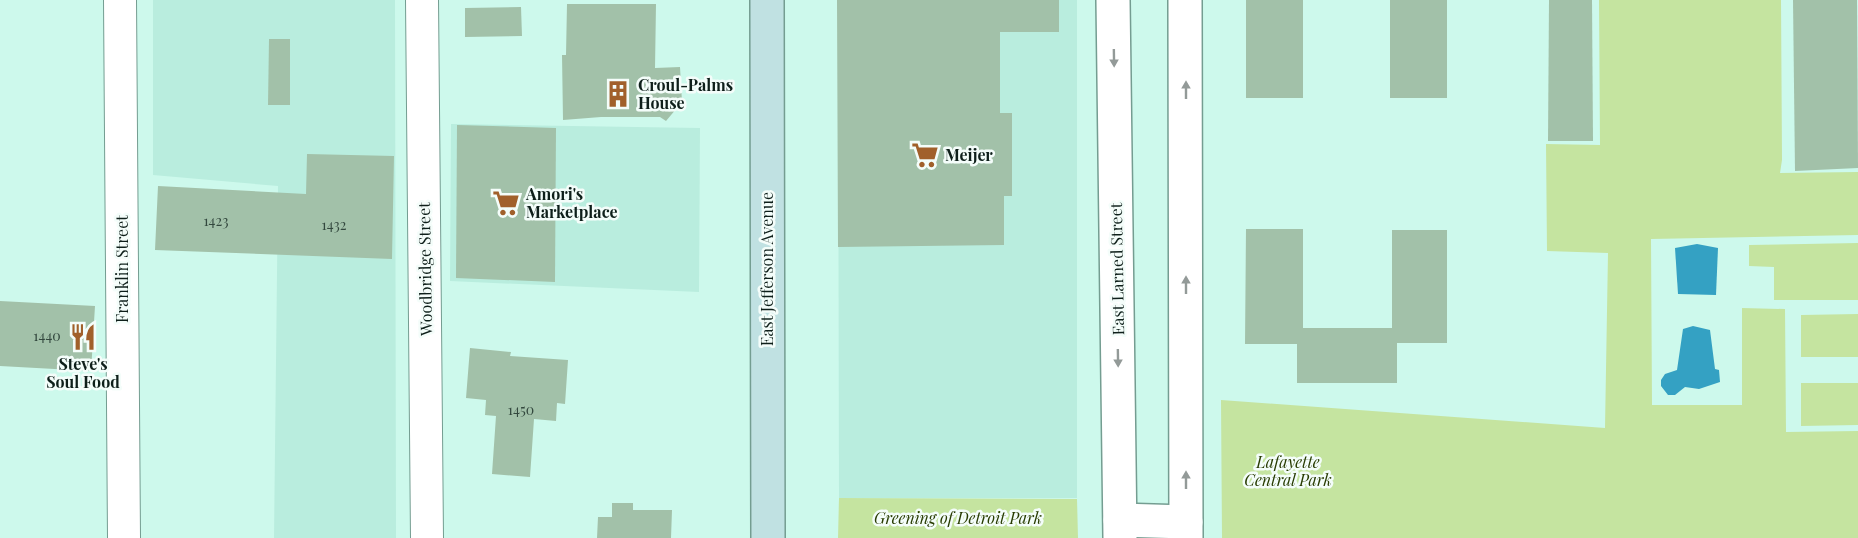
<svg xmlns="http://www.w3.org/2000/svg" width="1858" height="538" font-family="'Playfair Display',serif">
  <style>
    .built { fill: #b9edde }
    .green { fill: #c5e4a0 }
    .water { fill: #34a1c3 }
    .building { fill: #a2c1a9 }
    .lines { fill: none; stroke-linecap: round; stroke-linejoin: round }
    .minor-casing { stroke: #749d91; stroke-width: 34 }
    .tertiary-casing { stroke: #749d91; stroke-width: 36 }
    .secondary-casing { stroke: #749d91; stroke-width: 36 }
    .minor { stroke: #fff; stroke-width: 32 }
    .tertiary { stroke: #fff; stroke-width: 33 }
    .secondary { stroke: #c0e1e2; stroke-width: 33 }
    .oneway { fill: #939a98 }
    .labels { text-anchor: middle; stroke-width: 5; stroke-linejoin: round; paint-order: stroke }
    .number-label { font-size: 14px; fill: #33483e }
    .poi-label { font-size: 16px; font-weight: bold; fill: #0e1f1a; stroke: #f4fdfa; text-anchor: start }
    .street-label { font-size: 16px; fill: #0e1f1a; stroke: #f4fdfa }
    .park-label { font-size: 16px; font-style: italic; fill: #283c02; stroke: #f4fdfa }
  </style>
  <rect width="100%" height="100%" fill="#cdf9ec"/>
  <g class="built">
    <polygon points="153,0 395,0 396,538 274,538 278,186 153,175"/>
    <polygon points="838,0 1077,0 1077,498 839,498"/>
    <polygon points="451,124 700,128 699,292 450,281"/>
  </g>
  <g class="green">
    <polygon points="1599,0 1781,0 1782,160 1780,173 1858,172 1858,235 1651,239 1652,405 1742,405 1742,308 1785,309 1786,432 1858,431 1858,538 1222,538 1221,400 1605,428 1608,253 1547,251 1546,144 1600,145"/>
    <polygon points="1858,243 1858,300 1774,300 1774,267 1749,266 1749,245"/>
    <polygon points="1858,314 1858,357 1801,357 1801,315"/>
    <polygon points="1801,383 1858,383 1858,425 1801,426"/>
    <polygon points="839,498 1077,499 1078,538 838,538"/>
  </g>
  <g class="water">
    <polygon points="1697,244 1718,248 1716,295 1678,294 1675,248"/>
    <polygon points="1693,326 1710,330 1715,369 1719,370 1720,382 1699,389 1685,387 1675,395 1668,395 1661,386 1661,380 1665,374 1677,370 1683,329"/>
  </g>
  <g class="building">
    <polygon points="837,0 1059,0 1059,32 1000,32 1000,113 1012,113 1012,196 1004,196 1004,245 838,247"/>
    <rect x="1246" y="0" width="57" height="98"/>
    <rect x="1390" y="0" width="57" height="98"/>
    <polygon points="1549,0 1592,0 1593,141 1548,141"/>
    <polygon points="1793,0 1857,0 1858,168 1795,171"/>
    <polygon points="567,4 656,4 655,68 680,67 682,102 666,121 660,117 601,117 563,120 562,55 566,55"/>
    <polygon points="521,7 522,36 465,37 465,8"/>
    <polygon points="269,39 290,39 290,105 268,105"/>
    <polygon points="457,125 556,128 555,282 456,278"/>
    <polygon points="307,154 394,156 392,259 155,250 158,186 306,194"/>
    <polygon points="1246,229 1303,229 1303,328 1392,328 1392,230 1447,230 1447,343 1397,343 1397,383 1297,383 1297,344 1245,344"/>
    <polygon points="0,301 95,306 91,371 0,366"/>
    <polygon points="470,348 511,352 510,356 568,360 565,404 557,403 556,421 534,419 530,477 492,474 496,416 485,415 486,400 466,398"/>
    <polygon points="612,503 633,503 633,510 672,510 671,538 597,538 598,517 612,517"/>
  </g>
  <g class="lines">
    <defs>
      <g id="minor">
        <polyline points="120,0 124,538"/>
        <polyline points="422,0 427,538"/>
      </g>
      <g id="tertiary">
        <polyline points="1113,0 1120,538"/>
        <polyline points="1185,0 1186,538"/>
        <polyline points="1120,520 1186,522"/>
      </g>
      <polyline id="secondary" points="767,0 768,538"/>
    </defs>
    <use href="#minor" class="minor-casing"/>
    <use href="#tertiary" class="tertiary-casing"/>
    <use href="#secondary" class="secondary-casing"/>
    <use href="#minor" class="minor"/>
    <use href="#tertiary" class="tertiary"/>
    <use href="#secondary" class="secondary"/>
  </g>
  <defs><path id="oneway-solid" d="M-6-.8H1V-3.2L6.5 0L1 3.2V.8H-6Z" transform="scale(1.5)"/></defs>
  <g class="oneway">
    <use href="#oneway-solid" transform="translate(1114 58) rotate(89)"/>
    <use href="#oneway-solid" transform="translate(1186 90) rotate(-90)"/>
    <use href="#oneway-solid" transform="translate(1186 285) rotate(-90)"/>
    <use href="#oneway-solid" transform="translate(1118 358) rotate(89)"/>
    <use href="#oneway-solid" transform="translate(1186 480) rotate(-90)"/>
  </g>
  <defs>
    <symbol id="building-bare" viewBox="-9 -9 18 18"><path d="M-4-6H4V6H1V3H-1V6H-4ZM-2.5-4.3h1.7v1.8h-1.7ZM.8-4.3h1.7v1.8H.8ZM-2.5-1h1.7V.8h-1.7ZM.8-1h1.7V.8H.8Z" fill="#a1602b" stroke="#f4fdfa" stroke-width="2.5" paint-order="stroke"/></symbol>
    <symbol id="supermarket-bare" viewBox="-9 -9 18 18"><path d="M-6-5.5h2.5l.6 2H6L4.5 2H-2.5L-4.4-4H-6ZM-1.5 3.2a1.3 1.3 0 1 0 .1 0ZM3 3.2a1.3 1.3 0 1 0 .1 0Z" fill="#a1602b" stroke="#f4fdfa" stroke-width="2.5" paint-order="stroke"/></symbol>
    <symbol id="restaurant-bare" viewBox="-9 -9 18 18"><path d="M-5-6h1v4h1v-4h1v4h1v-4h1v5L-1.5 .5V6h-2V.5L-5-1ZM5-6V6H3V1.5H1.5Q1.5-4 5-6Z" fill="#a1602b" stroke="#f4fdfa" stroke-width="2.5" paint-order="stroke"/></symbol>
  </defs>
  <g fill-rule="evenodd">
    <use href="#building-bare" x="599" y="75" width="38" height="38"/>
    <use href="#supermarket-bare" x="906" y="136" width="38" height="38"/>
    <use href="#supermarket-bare" x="487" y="184" width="38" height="38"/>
    <use href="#restaurant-bare" x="64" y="318" width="38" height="38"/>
  </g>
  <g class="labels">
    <g class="number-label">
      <text x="216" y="226">1423</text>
      <text x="334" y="230">1432</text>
      <text x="47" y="341">1440</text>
      <text x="521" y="415">1450</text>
    </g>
    <g class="poi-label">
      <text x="638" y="91">Croul-Palms<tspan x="638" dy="18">House</tspan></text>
      <text x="945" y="161">Meijer</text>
      <text x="526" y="200">Amori's<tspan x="526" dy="18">Marketplace</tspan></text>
      <text x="83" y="370" text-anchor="middle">Steve's<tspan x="83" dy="18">Soul Food</tspan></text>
    </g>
    <g class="street-label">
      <text transform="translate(122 269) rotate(-90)" y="6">Franklin Street</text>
      <text transform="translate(425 269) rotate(-91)" y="6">Woodbridge Street</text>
      <text transform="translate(767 269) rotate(-90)" y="6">East Jefferson Avenue</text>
      <text transform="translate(1117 269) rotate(-91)" y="6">East Larned Street</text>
    </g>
    <g class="park-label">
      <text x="1288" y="468">Lafayette<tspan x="1288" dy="18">Central Park</tspan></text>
      <text x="958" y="524">Greening of Detroit Park</text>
    </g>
  </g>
</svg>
